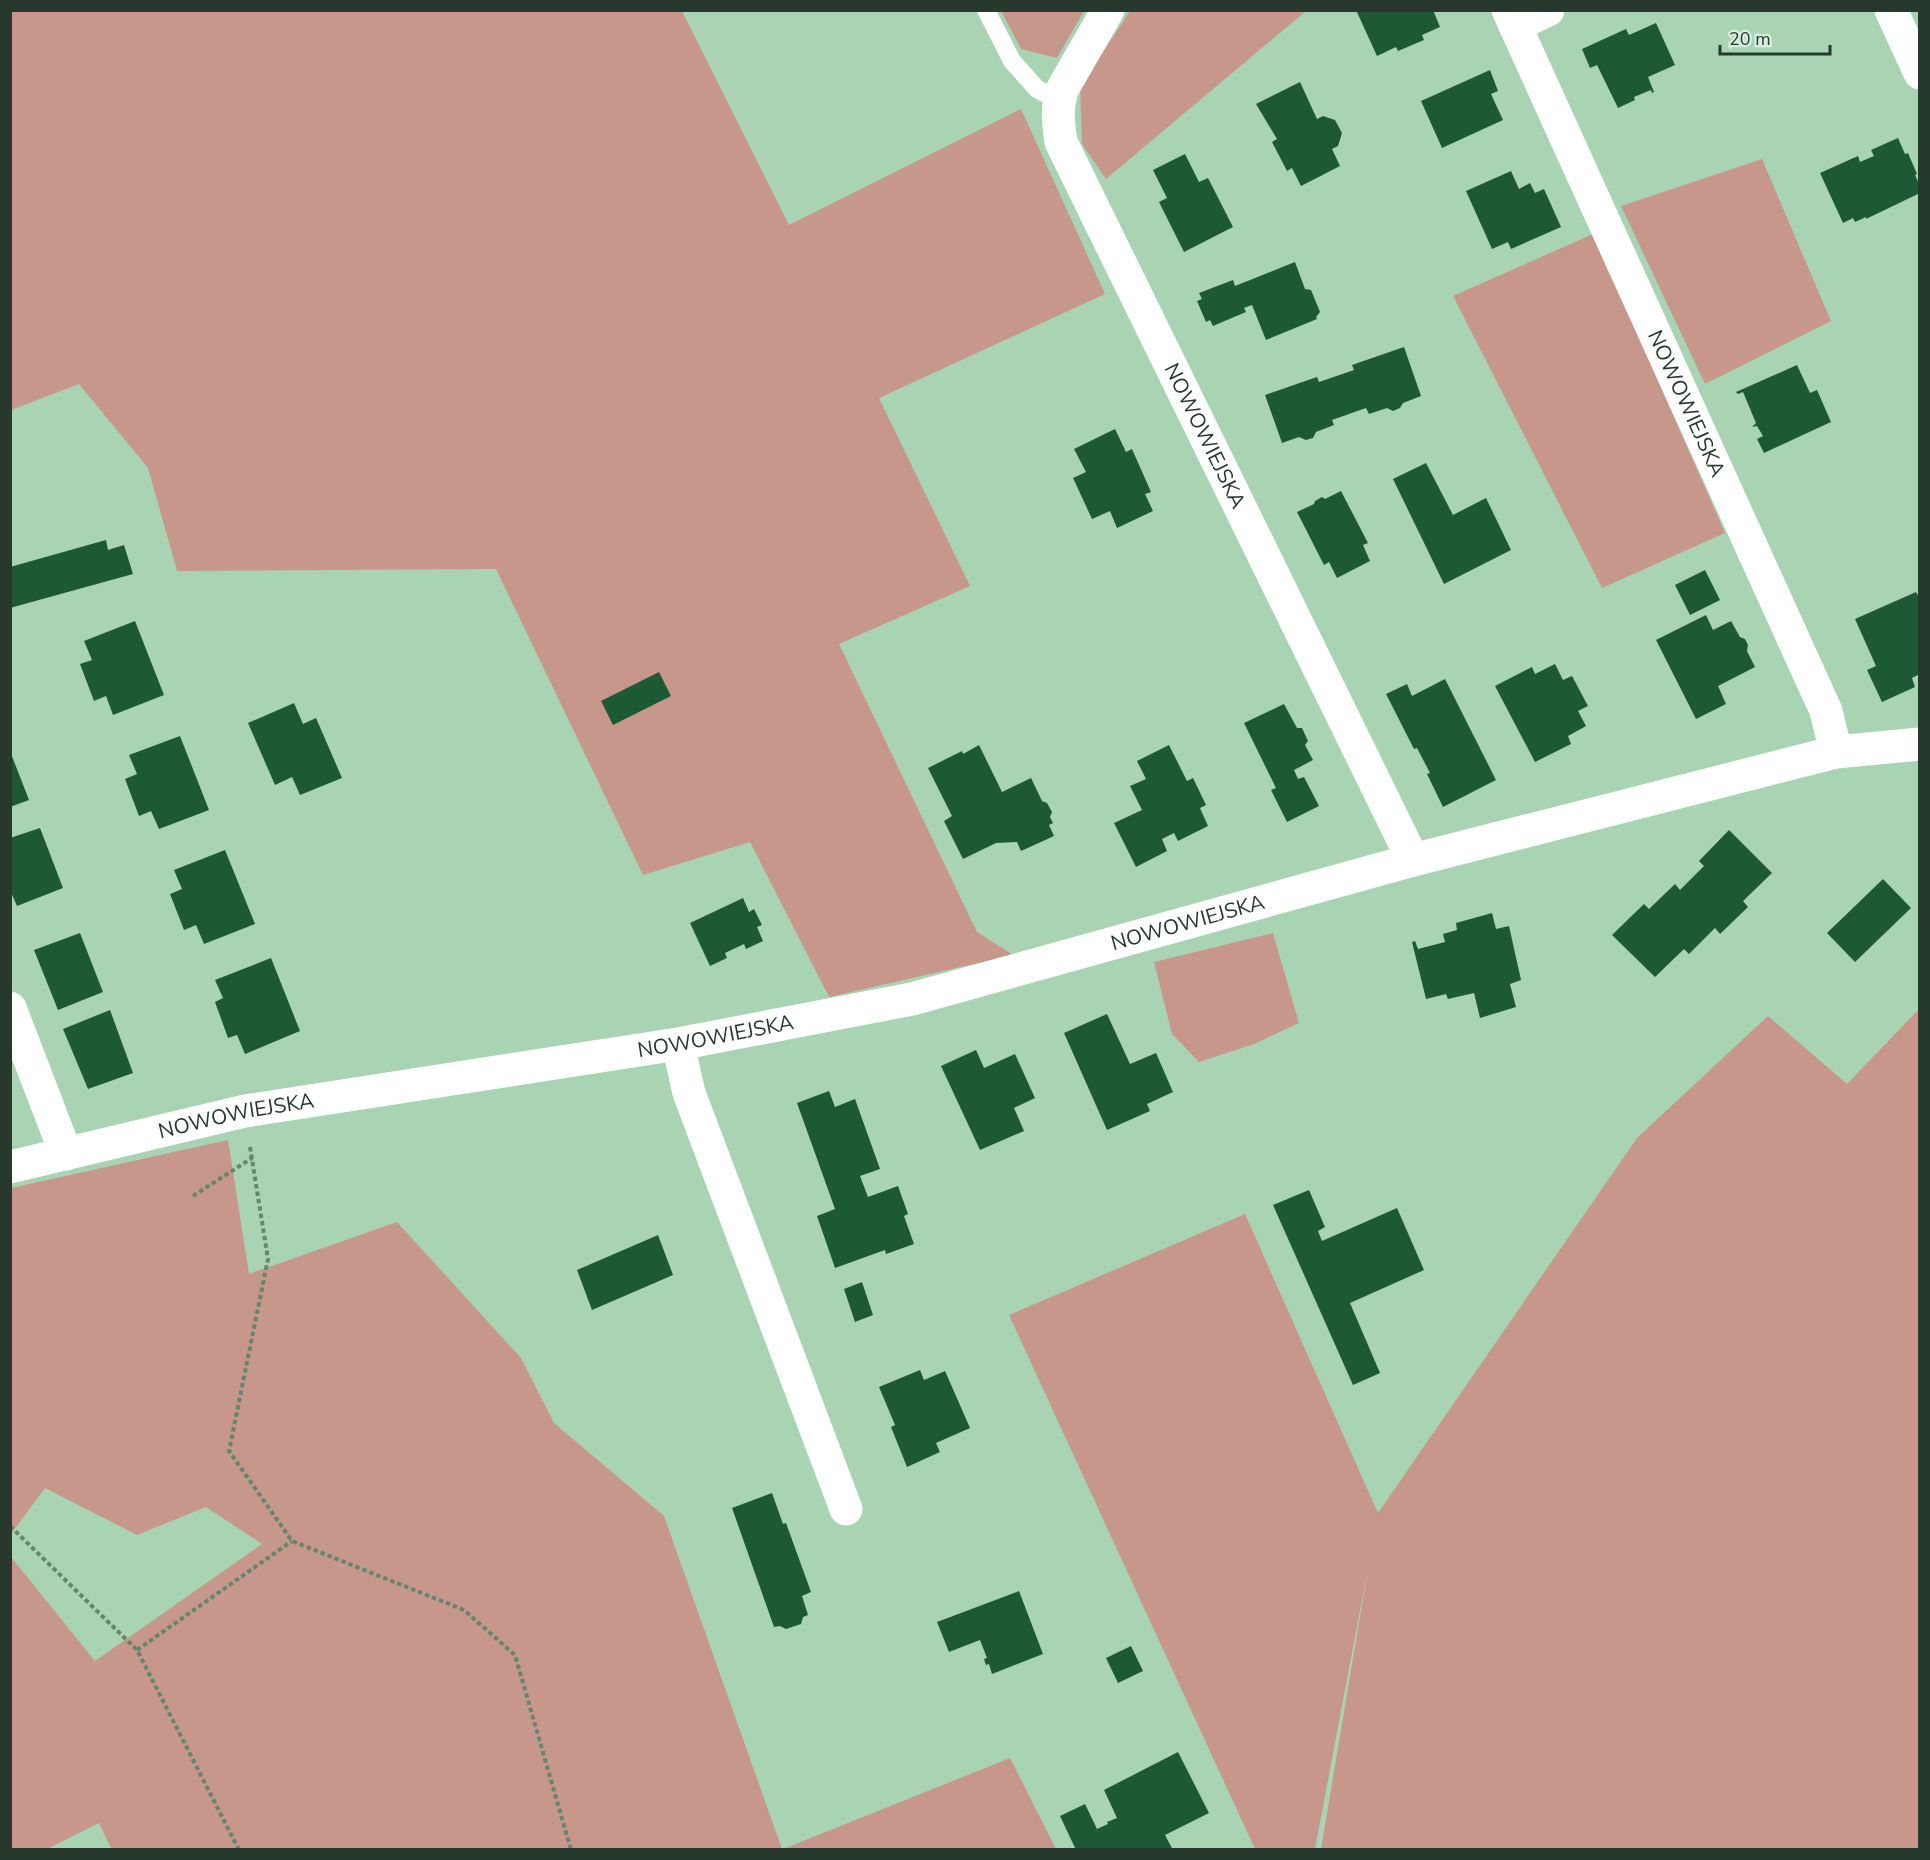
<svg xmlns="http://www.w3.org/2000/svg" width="1930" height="1860" viewBox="0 0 1930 1860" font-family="'Nunito Sans',sans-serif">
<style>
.green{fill:#c7978c}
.building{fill:#1e5935}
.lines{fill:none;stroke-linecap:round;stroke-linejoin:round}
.path{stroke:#66856f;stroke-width:4;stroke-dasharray:4.5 3;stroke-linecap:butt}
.lane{stroke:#fff;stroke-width:18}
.street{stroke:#fff;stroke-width:33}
.labels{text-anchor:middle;stroke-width:6;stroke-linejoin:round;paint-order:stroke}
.street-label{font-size:21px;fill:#27392d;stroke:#d9eede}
</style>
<rect width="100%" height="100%" fill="#a8d4b4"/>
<g class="green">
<path d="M11 11H682L789 225 1021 109 1105 294 879 398 970 586 839 644 977 932 1013 955 829 997 750 842 643 875 496 569 177 571 148 468 79 384 11 410Z"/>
<path d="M1001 11H1084L1057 58 1021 49Z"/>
<path d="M1130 11H1306L1106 179 1082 144 1080 87Z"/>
<path d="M1762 159 1831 321 1705 384 1621 206Z"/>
<path d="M1593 234 1725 533 1602 588 1453 296Z"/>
<path d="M1273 933 1299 1023 1254 1044 1199 1062 1172 1034 1154 962Z"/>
<path d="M1919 1009V1849H1321L1369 1563 1315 1849H1255L1009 1315 1245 1214 1378 1513 1637 1138 1768 1016 1847 1084Z"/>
<path d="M228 1140 249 1274 397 1222 521 1358 554 1423 664 1516 782 1849 112 1850 99 1823 47 1849H11V1557L95 1661 262 1544 206 1507 137 1535 45 1488 11 1534V1188Z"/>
<path d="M1010 1758 1056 1849H783Z"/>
</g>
<g class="building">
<path d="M1356 10H1433L1440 27 1422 35 1424 40 1398 51 1396 47 1377 56Z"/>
<path d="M1656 23 1675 65 1648 77 1654 92 1652 93 1651 90 1634 97 1635 100 1618 108 1597 65 1590 68 1582 49 1626 29 1629 35Z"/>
<path d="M1490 70 1498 91 1491 94 1503 120 1442 148 1421 101Z"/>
<path d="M1300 82 1317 119 1323 116 1335 120 1342 133 1338 146 1332 149 1340 166 1301 186 1292 168 1287 171 1272 142 1277 139 1256 104Z"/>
<path d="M1898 138 1905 154 1908 153 1917 174 1915 175 1920 186V193L1866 219V217L1855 222 1853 218 1843 223 1820 173 1858 156 1860 162 1874 156 1871 150Z"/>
<path d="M1185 154 1199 182 1208 178 1233 227 1184 252 1159 202 1167 198 1153 170Z"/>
<path d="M1511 171 1519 189 1530 183 1535 193 1544 189 1561 227 1511 249 1508 242 1492 249 1466 191Z"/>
<path d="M1295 262 1305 289 1311 290 1320 312 1316 317 1317 319 1266 340 1252 305 1244 308 1246 312 1213 326 1210 320 1206 322 1197 301 1202 299 1199 293 1233 280 1235 286Z"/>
<path d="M1404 347 1421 396 1403 403 1400 408 1393 411 1387 408 1369 414 1366 408 1332 420 1334 425 1316 432 1313 438 1306 440 1299 437 1282 443 1265 395 1317 377 1319 382 1354 370 1352 365Z"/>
<path d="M1797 365 1810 393 1817 390 1831 422 1764 453 1757 439 1763 436 1757 426 1752 427 1756 423 1743 392 1738 394 1736 392Z"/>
<path d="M1115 429 1126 452 1132 449 1151 492 1145 494 1153 511 1117 528 1110 511 1092 519 1073 478 1086 472 1074 449Z"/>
<path d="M1426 463 1453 515 1486 498 1511 550 1444 584 1393 479Z"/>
<path d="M1341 491 1368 543 1363 545 1370 561 1337 578 1329 562 1324 565 1297 512 1314 504 1315 501 1322 497 1325 499Z"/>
<path d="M106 540 108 550 124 545 133 574 10 608V567Z"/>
<path d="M1705 570 1720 600 1690 615 1675 585Z"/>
<path d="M1916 592 1920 599V674L1912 678 1915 687 1882 702 1867 670 1876 666 1855 619Z"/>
<path d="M1706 615 1713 630 1731 621 1740 637 1745 639 1748 645 1747 651 1755 667 1718 686 1726 704 1696 719 1656 640Z"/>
<path d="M135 621 164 695 113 715 106 696 94 701 80 664 92 660 84 641Z"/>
<path d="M1555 664 1563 680 1572 676 1588 706 1578 711 1586 726 1568 736 1571 744 1535 762 1495 686 1532 667 1535 674Z"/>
<path d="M659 672 671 696 613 725 601 701Z"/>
<path d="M1445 679 1496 780 1443 807 1427 774 1430 773 1417 748 1414 749 1386 694 1407 684 1412 696Z"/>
<path d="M294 703 303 724 316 718 342 778 300 795 292 777 275 785 248 723Z"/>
<path d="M1284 704 1297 728H1302L1308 741 1305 745 1313 760 1294 770 1298 779 1304 777 1319 806 1287 822 1271 790 1276 788 1244 723Z"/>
<path d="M180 736 209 810 159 829 151 811 139 816 125 779 137 774 129 755Z"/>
<path d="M979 745 1002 792 1031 778 1042 801 1047 803 1052 812 1050 817 1053 823 1049 825 1054 836 1021 851 1017 842 996 843 963 859 944 821 952 816 928 768 962 751 963 754Z"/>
<path d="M1169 745 1187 781 1193 778 1206 805 1200 808 1208 826 1178 841 1174 833 1162 839 1167 851 1136 867 1114 823 1142 810 1130 786 1146 779 1137 761Z"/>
<path d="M10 751 29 800 10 807Z"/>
<path d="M40 828 63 888 17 906 10 890V838Z"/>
<path d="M1729 830 1772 873 1743 901 1748 907 1720 934 1715 928 1689 954 1684 949 1655 977 1612 935 1644 904 1649 909 1675 884 1680 890 1704 866 1699 861Z"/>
<path d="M225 850 255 924 204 944 196 925 184 930 170 894 182 889 174 870Z"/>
<path d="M1883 879 1911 908 1855 962 1827 933Z"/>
<path d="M743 898 749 912 754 909 762 925 757 927 763 941 746 949 744 944 725 953 727 958 710 966 690 923Z"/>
<path d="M1492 913 1496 929 1509 926 1521 980 1510 984 1516 1007 1480 1018 1474 993 1448 999 1446 994 1426 999 1412 942 1415 941 1418 949 1445 942 1443 934 1457 930 1456 923Z"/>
<path d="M80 933 103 992 58 1010 34 950Z"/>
<path d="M271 958 300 1031 245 1054 237 1035 228 1038 215 1002 223 998 215 980Z"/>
<path d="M110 1010 133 1073 88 1089 63 1029Z"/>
<path d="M1107 1014 1130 1064 1156 1053 1173 1092 1147 1104 1150 1111 1107 1130 1064 1033Z"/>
<path d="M976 1050 984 1068 1015 1054 1035 1098 1014 1108 1024 1131 980 1150 941 1066Z"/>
<path d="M829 1091 835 1107 855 1099 880 1169 860 1176 868 1197 898 1186 908 1214 904 1216 914 1244 886 1254 885 1250 835 1268 817 1216 835 1209 797 1103Z"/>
<path d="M1309 1190 1325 1227 1318 1231 1322 1241 1397 1208 1424 1270 1350 1303 1380 1373 1353 1385 1273 1205Z"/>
<path d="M658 1235 673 1275 592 1310 577 1270Z"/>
<path d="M862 1282 873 1315 855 1322 844 1289Z"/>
<path d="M920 1370 924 1380 945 1371 970 1428 936 1443 940 1452 907 1467 891 1427 895 1425 879 1387Z"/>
<path d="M772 1493 783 1524 786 1523 811 1592 802 1596 808 1615 803 1617 801 1624 786 1629 780 1626 774 1627 732 1508Z"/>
<path d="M1019 1591 1043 1654 992 1674 989 1664 986 1665 984 1659 987 1658 980 1640 949 1652 937 1622Z"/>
<path d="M1131 1646 1143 1671 1118 1683 1106 1658Z"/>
<path d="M1178 1752 1209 1813 1165 1835 1173 1850H1076L1060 1816 1085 1804 1097 1829 1108 1824 1107 1822 1117 1818 1104 1790Z"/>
</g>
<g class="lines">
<g class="path">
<path d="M250 1147 268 1259 229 1451 292 1541 464 1610 515 1655 571 1850"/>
<path d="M193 1196 252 1158"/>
<path d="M10 1526 137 1650 239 1850"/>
<path d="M137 1650 292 1541"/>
</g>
<path class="lane" d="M986 10 1012 61 1037 89 1058 100"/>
<g class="street">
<path id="s1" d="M1108 10 1063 88C1056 107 1058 122 1061 142L1413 860"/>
<path id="s2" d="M1508 10 1826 711 1836 752"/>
<path d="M1891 10 1920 73"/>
<path d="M1515 26 1548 10"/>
<path d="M10 1008 66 1154"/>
<path d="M678 1044 689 1093 846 1509"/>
<path id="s3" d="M10 1167 245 1111 678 1044 912 999 1413 860 1836 752 1920 744"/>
</g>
</g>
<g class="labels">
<g class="street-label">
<text dy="7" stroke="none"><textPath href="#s2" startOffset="432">NOWOWIEJSKA</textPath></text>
<text dy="7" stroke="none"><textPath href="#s1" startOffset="472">NOWOWIEJSKA</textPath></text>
<text dy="7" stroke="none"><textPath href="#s3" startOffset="1204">NOWOWIEJSKA</textPath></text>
<text dy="7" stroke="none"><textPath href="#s3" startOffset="718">NOWOWIEJSKA</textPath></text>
<text dy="7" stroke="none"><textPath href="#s3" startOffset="232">NOWOWIEJSKA</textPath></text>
</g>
</g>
<rect width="1930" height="1860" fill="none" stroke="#27392d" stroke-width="24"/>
<path d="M1720 45v9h110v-9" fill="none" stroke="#27392d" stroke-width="3"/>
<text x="1729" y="45" font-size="18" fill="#27392d" stroke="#d9eede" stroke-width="4.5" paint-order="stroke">20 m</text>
</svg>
